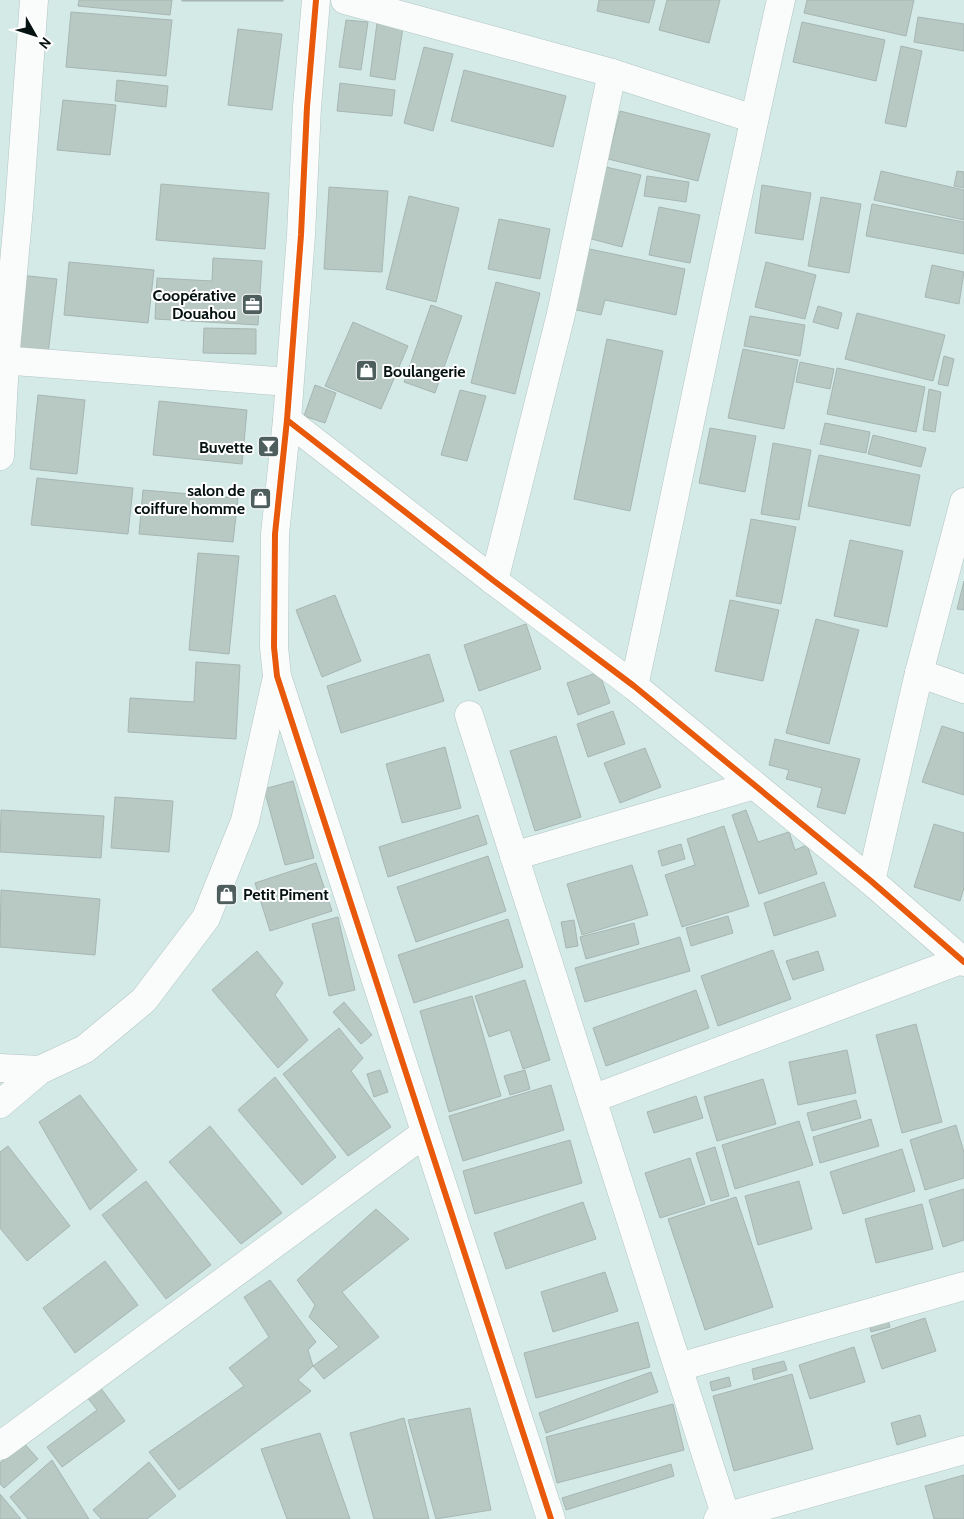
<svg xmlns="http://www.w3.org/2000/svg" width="964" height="1519" viewBox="0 0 964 1519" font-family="Cabin,sans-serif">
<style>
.building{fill:#b8c8c3;stroke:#a7b6b2}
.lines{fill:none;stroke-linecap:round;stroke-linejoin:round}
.minor-casing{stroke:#b3c5c3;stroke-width:29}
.minor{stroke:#f9fcfb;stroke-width:28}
.cycleway-casing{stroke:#fff;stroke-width:9}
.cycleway{stroke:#e8590c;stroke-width:6}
.labels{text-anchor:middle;stroke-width:4;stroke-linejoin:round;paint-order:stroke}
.poi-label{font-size:16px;font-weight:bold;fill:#051211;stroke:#fff;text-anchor:end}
</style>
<rect width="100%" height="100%" fill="#d4eae7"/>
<g class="building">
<path d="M79 0H172L170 15 78 6Z"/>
<rect x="182" y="0" width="101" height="1"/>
<path d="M599 0H655L649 23 597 11Z"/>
<path d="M667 0H720L709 43 659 30Z"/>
<path d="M807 0H914L906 36 804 13Z"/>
<path d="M71 12 172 20 166 76 66 67Z"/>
<path d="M918 17 964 24V51L914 42Z"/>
<path d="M346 20 368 22 361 70 339 67Z"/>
<path d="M802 22 885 40 876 81 793 62Z"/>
<path d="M377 23 403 27 395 80 370 76Z"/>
<path d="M238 29 282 34 272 110 228 105Z"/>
<path d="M901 46 922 51 906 127 885 123Z"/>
<path d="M424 47 453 54 433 131 404 123Z"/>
<path d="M464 70 566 96 553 147 451 121Z"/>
<path d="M117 80 168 86 166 107 115 101Z"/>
<path d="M340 83 395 90 392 116 337 111Z"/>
<path d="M63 100 116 105 110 155 57 150Z"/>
<path d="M620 111 710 134 698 181 608 159Z"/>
<path d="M606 167 641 175 622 247 588 238Z"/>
<path d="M881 171 964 190V220L874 200Z"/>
<path d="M957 171 964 172V188L954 186Z"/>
<path d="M647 176 689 182 686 202 644 196Z"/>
<path d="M161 184 269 193 265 249 156 240Z"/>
<path d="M762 185 811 193 803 240 755 233Z"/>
<path d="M329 187 388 191 382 272 324 269Z"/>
<path d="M409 196 459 208 436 302 386 289Z"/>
<path d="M821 197 861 204 849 273 808 266Z"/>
<path d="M872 204 964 222V254L866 236Z"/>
<path d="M659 207 700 215 690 263 649 255Z"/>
<path d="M499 219 550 229 540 279 488 269Z"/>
<path d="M580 247 685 269 676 315 605 300 601 315 567 308Z"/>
<path d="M213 258 262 261 258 325 155 319 157 278 212 281Z"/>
<path d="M69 262 154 270 148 323 64 315Z"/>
<path d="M766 262 816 275 805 319 755 307Z"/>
<path d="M932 265 964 272 959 304 925 297Z"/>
<path d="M19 275 57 279 48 354 10 351Z"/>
<path d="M496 282 540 293 515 394 471 383Z"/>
<path d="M431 305 462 316 435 393 404 382Z"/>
<path d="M818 306 842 313 838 329 813 322Z"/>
<path d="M857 313 945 335 933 381 845 359Z"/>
<path d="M750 316 805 325 800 356 744 346Z"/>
<path d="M353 322 408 346 381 409 325 386Z"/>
<path d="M204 328 256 329V354L203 353Z"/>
<path d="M607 339 663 351 630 511 574 499Z"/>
<path d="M743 349 798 360 784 429 728 418Z"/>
<path d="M944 356 954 359 948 386 938 384Z"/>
<path d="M800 362 834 369 830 389 796 382Z"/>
<path d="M837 368 925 387 916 432 827 414Z"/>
<path d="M315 385 336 393 325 423 304 416Z"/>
<path d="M929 389 941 392 935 432 923 430Z"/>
<path d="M460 390 486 396 467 461 441 455Z"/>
<path d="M38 395 85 400 77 474 30 469Z"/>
<path d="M159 401 247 410 242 464 153 455Z"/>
<path d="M825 423 870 432 866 453 820 444Z"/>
<path d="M710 428 756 436 745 492 699 483Z"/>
<path d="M873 435 926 448 921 467 868 454Z"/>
<path d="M773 443 811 450 799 520 761 514Z"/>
<path d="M819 455 920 475 910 526 808 506Z"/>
<path d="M37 478 133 488 128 534 31 525Z"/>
<path d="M143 490 238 498 233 542 139 534Z"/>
<path d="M751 519 796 527 781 604 736 596Z"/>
<path d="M850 540 903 551 887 627 834 616Z"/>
<path d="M198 553 239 556 229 654 189 650Z"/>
<path d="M964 581V610L957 609Z"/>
<path d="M335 595 361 661 322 677 296 610Z"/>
<path d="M730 600 779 610 763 681 715 671Z"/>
<path d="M816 619 859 630 829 744 786 733Z"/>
<path d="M526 624 541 669 479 691 464 645Z"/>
<path d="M429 654 444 701 341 733 327 686Z"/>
<path d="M196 662 240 665 236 739 128 732 130 698 194 702Z"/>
<path d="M599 672 610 703 578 715 567 683Z"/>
<path d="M613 711 625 744 588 757 577 724Z"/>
<path d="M942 726 964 733V795L922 782Z"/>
<path d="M556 736 581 817 535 831 510 751Z"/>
<path d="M775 739 860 759 845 814 817 807 822 788 786 779 789 770 769 765Z"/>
<path d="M445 747 461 808 402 823 386 764Z"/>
<path d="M645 748 661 787 620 803 604 763Z"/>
<path d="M293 781 314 858 285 865 264 789Z"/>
<path d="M115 797 173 801 169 852 111 848Z"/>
<path d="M1 810 104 816 101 858 0 852Z"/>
<path d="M746 810 758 842 789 832 795 850 807 845 817 874 759 894 732 815Z"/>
<path d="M478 815 487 844 388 877 379 847Z"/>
<path d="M934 824 964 833V888L960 901 914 887Z"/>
<path d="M724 826 749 906 682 927 665 875 695 865 687 839Z"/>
<path d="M681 844 685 859 662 866 658 851Z"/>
<path d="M488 856 506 911 416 942 397 887Z"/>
<path d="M316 863 332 911 270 931 255 883Z"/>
<path d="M632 865 648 915 582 935 567 884Z"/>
<path d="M824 882 836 916 774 936 764 903Z"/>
<path d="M1 890 100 899 95 955 0 947Z"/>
<path d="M728 916 733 933 691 946 686 928Z"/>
<path d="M338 917 355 990 329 996 312 924Z"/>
<path d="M508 919 523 967 414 1003 398 955Z"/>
<path d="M574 920 578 946 566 948 561 922Z"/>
<path d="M634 923 639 944 586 959 580 937Z"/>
<path d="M680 937 690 971 585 1002 575 968Z"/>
<path d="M773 950 791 999 718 1026 701 976Z"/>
<path d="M257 951 283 983 275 995 308 1040 278 1068 212 990Z"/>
<path d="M818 951 824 970 793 980 786 961Z"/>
<path d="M525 980 550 1060 523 1069 510 1030 489 1037 475 996Z"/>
<path d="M696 990 709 1028 606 1066 593 1028Z"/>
<path d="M472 996 501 1096 449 1112 420 1011Z"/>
<path d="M344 1002 372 1035 361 1044 333 1012Z"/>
<path d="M916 1024 942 1122 902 1133 876 1035Z"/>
<path d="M339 1028 363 1058 351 1071 391 1127 348 1156 283 1074Z"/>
<path d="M847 1050 856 1093 798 1105 789 1062Z"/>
<path d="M380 1070 388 1092 374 1097 367 1074Z"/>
<path d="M525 1070 530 1089 510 1095 504 1076Z"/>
<path d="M275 1077 336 1157 302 1185 238 1110Z"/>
<path d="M763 1079 776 1124 717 1141 704 1097Z"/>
<path d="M551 1085 564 1130 463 1161 449 1116Z"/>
<path d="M80 1095 137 1170 90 1210 39 1122Z"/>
<path d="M696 1096 703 1118 654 1133 647 1112Z"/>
<path d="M856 1100 861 1118 812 1131 807 1113Z"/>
<path d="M871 1119 879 1146 820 1163 813 1137Z"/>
<path d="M799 1121 813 1165 735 1189 722 1145Z"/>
<path d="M956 1125 964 1152V1178L925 1190 910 1140Z"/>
<path d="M210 1126 282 1213 241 1244 169 1162Z"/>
<path d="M570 1140 582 1183 475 1214 463 1171Z"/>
<path d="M8 1146 70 1226 27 1261 0 1228V1152Z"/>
<path d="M715 1147 729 1196 711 1201 696 1153Z"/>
<path d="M902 1149 915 1191 843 1214 830 1172Z"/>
<path d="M690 1158 705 1204 660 1218 645 1173Z"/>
<path d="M146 1181 211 1265 166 1299 102 1215Z"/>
<path d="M799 1181 812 1229 758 1245 745 1196Z"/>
<path d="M964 1189V1240L943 1247 929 1200Z"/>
<path d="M736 1197 773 1307 705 1330 668 1219Z"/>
<path d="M583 1202 596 1239 506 1269 494 1233Z"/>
<path d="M922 1204 933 1249 876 1263 865 1219Z"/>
<path d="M376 1209 409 1239 342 1292 379 1337 324 1379 313 1366 339 1347 309 1317 315 1305 297 1280Z"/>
<path d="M105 1261 138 1305 75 1353 43 1308Z"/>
<path d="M605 1272 618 1311 553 1332 541 1292Z"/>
<path d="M270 1280 316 1342 308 1350 313 1366 298 1380 311 1391 179 1490 149 1452 244 1386 229 1368 269 1337 244 1297Z"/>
<path d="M885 1310 890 1327 871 1332 867 1316Z"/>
<path d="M925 1318 936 1351 882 1369 871 1336Z"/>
<path d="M638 1322 650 1367 536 1398 524 1353Z"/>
<path d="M854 1347 865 1382 810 1399 799 1365Z"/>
<path d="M784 1361 787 1370 754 1380 752 1369Z"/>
<path d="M651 1372 658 1392 546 1433 539 1413Z"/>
<path d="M792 1374 813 1449 734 1471 713 1396Z"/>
<path d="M729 1377 731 1386 712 1391 710 1382Z"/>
<path d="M100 1387 125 1421 62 1467 47 1447 97 1410 87 1397Z"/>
<path d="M673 1404 684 1450 557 1483 546 1437Z"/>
<path d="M470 1408 491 1510 436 1519 408 1420Z"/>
<path d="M920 1415 926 1436 897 1445 891 1423Z"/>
<path d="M404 1418 429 1519H374L350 1433Z"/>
<path d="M320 1433 350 1519H287L261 1449Z"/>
<path d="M23 1442 38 1459 4 1488 0 1484V1463Z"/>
<path d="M52 1460 89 1519H28L10 1497Z"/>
<path d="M149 1462 176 1496 147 1519H101L93 1510Z"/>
<path d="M671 1464 674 1476 566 1510 562 1498Z"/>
<path d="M964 1475V1519H934L925 1486Z"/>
<path d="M0 1494 21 1519H0Z"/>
</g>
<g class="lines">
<defs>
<g id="minor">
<path d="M316 0 307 107 301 235 287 420 275 534 274 647 277 676 551 1519"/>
<path d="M345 0 612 73 754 119"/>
<path d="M0 360 289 382"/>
<path d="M287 420 494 581 634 686 871 881 964 962"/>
<path d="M0 456 5 360 19 208 34 0"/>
<path d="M494 581 561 314 612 73"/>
<path d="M919 673 964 689"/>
<path d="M634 686C684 457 729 228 781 0"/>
<path d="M469 715 726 1517"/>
<path d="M514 856 754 785"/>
<path d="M871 881 919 673 964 502"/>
<path d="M0 1068 40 1070 85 1049 144 1000 206 918 245 821 277 677"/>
<path d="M592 1099 961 960"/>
<path d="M0 1104 40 1070"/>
<path d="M679 1367 964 1286"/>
<path d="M0 1446 425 1133"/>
<path d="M718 1519 964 1450"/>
</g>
</defs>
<use href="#minor" class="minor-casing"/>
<use href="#minor" class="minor"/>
<defs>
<g id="cycleway">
<path d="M316 0 307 107 301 235 287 420 275 534 274 647 277 676 551 1519"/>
<path d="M287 420 494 581 634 686 871 881 964 962"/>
</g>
</defs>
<use href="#cycleway" class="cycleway-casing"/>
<use href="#cycleway" class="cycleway"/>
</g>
<defs>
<symbol id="office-square" viewBox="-11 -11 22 22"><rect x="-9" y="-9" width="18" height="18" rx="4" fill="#4d5e5c" stroke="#fff"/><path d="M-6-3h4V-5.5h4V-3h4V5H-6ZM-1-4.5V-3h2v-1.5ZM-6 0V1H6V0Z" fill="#fff"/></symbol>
<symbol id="shop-square" viewBox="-11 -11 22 22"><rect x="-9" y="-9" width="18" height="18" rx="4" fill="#4d5e5c" stroke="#fff"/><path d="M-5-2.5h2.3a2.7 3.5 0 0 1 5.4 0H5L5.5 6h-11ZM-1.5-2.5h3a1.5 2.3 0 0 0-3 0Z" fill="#fff"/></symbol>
<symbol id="bar-square" viewBox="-11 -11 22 22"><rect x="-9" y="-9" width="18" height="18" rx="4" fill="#4d5e5c" stroke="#fff"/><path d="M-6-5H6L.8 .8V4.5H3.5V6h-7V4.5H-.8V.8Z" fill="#fff"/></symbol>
</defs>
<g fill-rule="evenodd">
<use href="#office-square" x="240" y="292" width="25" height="25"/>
<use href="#shop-square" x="354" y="358" width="25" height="25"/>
<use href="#bar-square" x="256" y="434" width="25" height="25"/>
<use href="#shop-square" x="248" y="486" width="25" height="25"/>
<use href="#shop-square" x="214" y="882" width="25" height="25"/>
</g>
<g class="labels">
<g class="poi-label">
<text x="236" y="301">Coopérative<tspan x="236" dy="18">Douahou</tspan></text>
<text x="383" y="377" text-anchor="start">Boulangerie</text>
<text x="253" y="453">Buvette</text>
<text x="245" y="496">salon de<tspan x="245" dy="18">coiffure homme</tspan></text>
<text x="243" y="900" text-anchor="start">Petit Piment</text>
</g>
</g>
<g transform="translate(35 35) rotate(129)" stroke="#ffffff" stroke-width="4" paint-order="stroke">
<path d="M0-4L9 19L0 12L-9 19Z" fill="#051211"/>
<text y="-8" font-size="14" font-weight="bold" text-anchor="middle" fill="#051211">N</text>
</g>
</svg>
